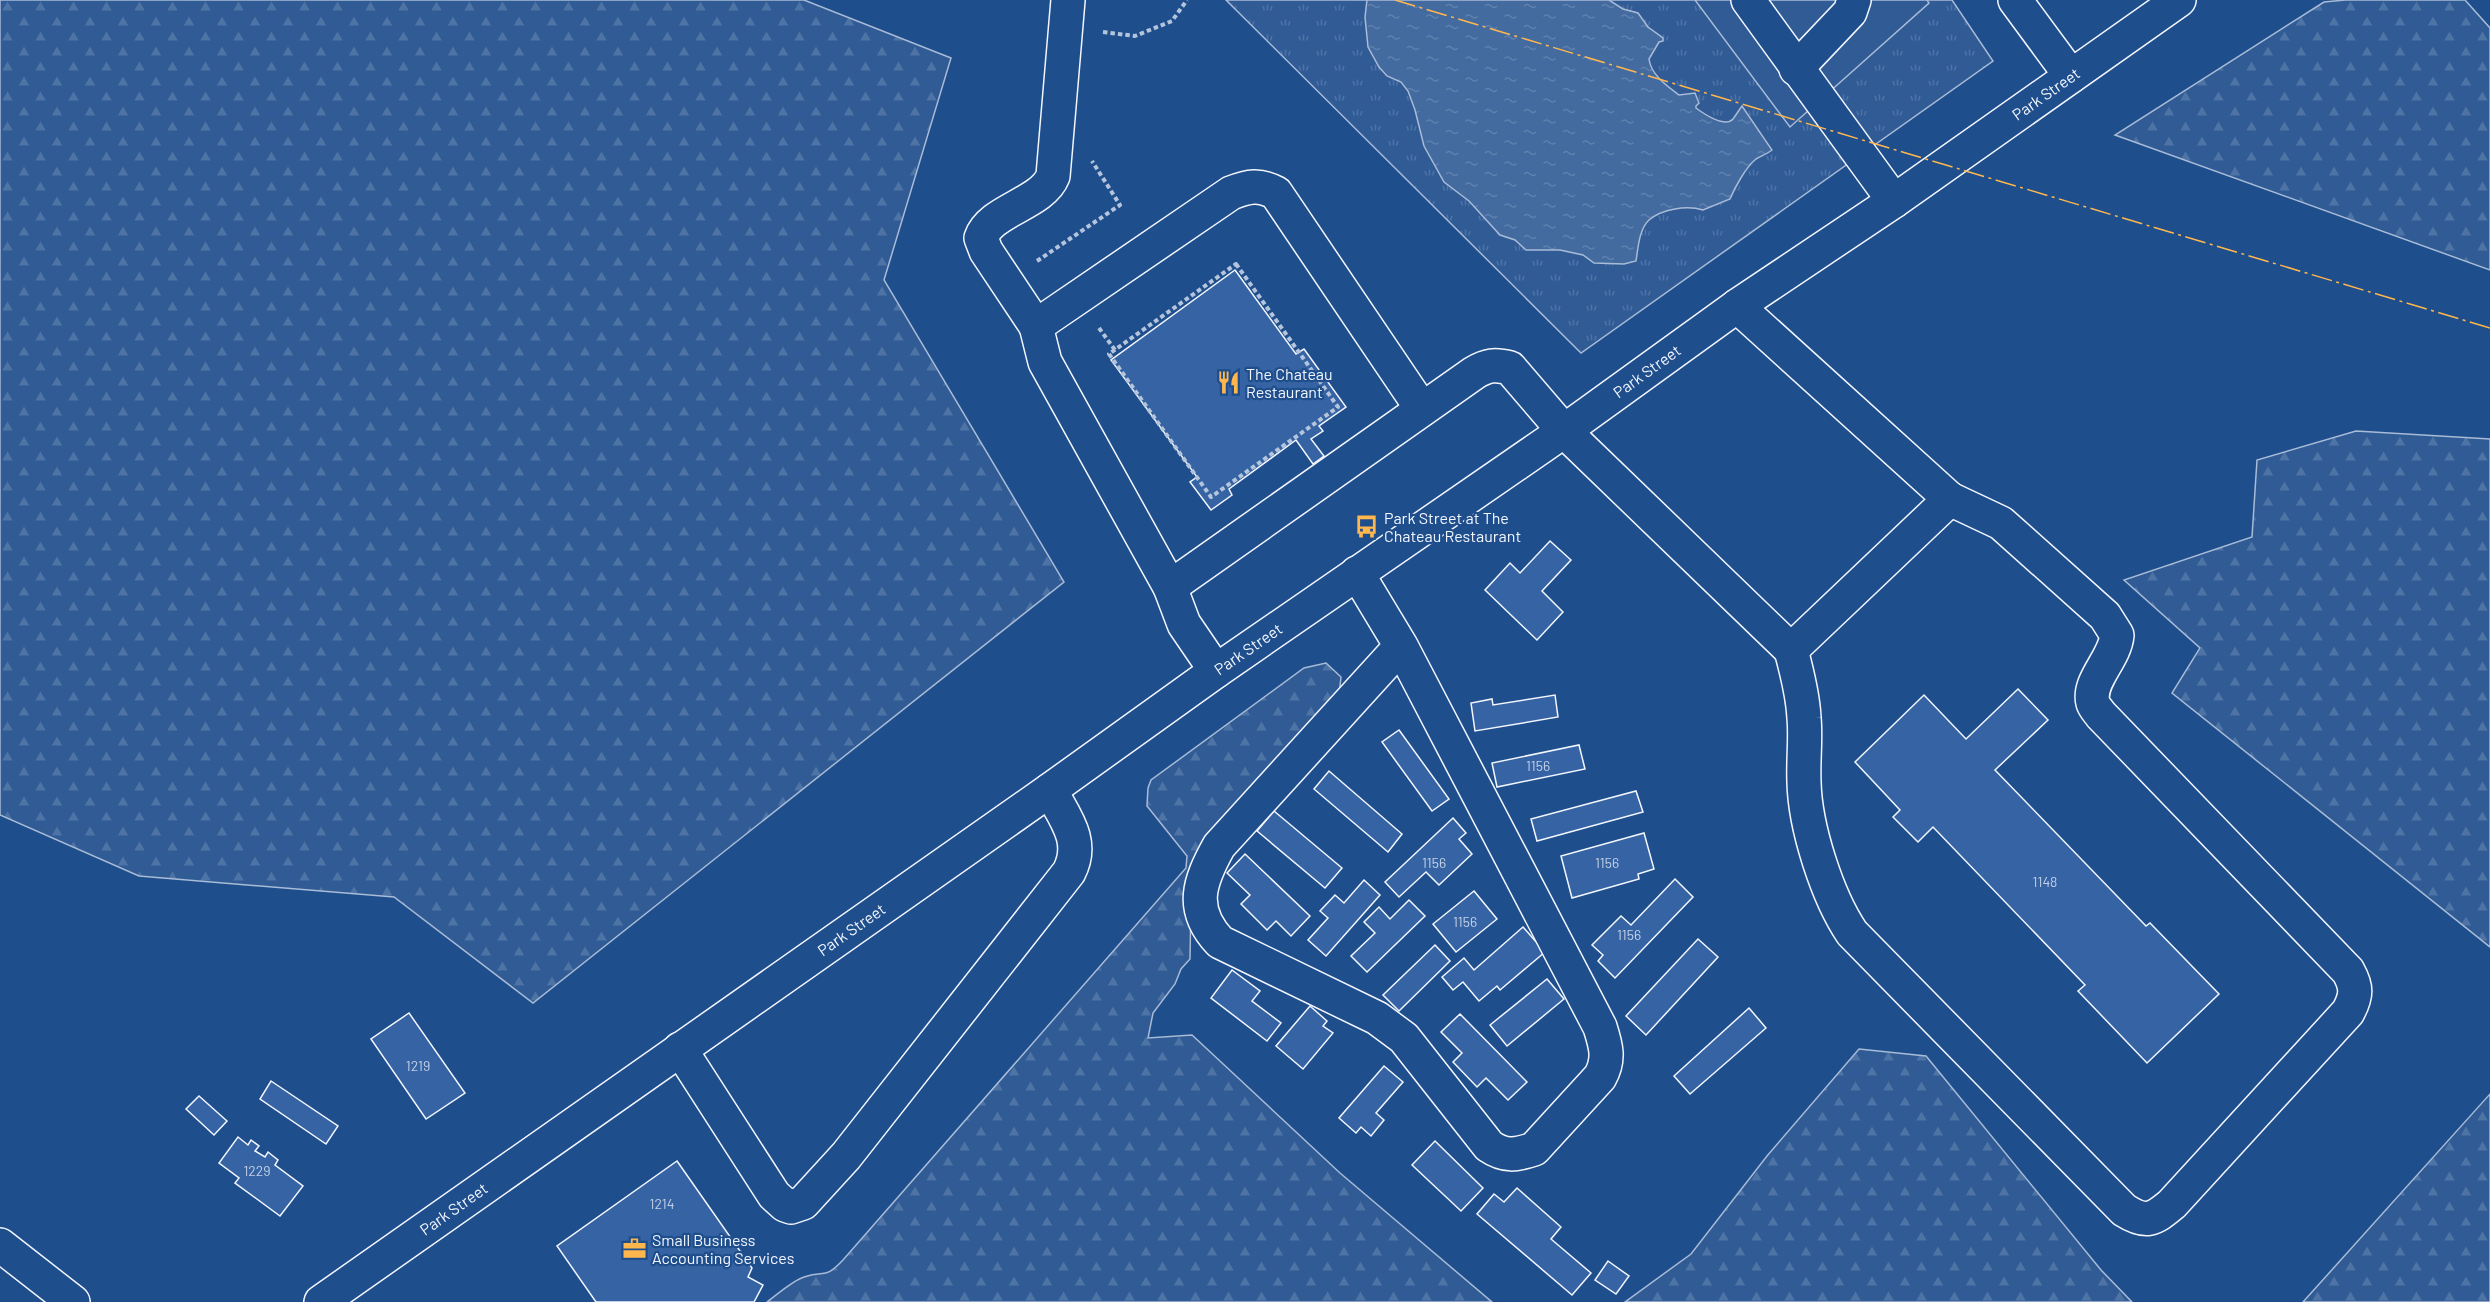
<svg xmlns="http://www.w3.org/2000/svg" width="2490" height="1302" viewBox="0 0 2490 1302" font-family="Barlow,sans-serif">
<style>
.grass{fill:url(#grass-tufts);stroke:#a8bbd7;stroke-width:1.5}
.forest{fill:url(#forest-firs);stroke:#a8bbd7;stroke-width:1.5}
.built{fill:#305b95;stroke:#a8bbd7;stroke-width:1.5}
.water{fill:url(#water-ripples);stroke:#a8bbd7;stroke-width:1.5}
.building{fill:#3563a3;stroke:#f2f6ff;stroke-width:1.5}
.lines{fill:none;stroke-linecap:round;stroke-linejoin:round}
.minor-casing{stroke:#f2f6ff;stroke-width:36}
.major-casing{stroke:#f2f6ff;stroke-width:36}
.path{stroke:#b3c4dc;stroke-width:4;stroke-dasharray:4.5 3;stroke-linecap:butt}
.minor{stroke:#1f4e8c;stroke-width:33}
.major{stroke:#1f4e8c;stroke-width:33}
.power{stroke:#ffb74d;stroke-width:1.5;stroke-dasharray:21 4.5 3 4.5;stroke-linecap:butt}
.labels{text-anchor:middle;stroke-width:4.5;stroke-linejoin:round;paint-order:stroke}
.number-label{font-size:14px;fill:#c3d1e8}
.street-label{font-size:16px;fill:#f2f6ff;stroke:#1f4e8c}
.poi-label{font-size:16px;fill:#f2f6ff;stroke:#1f4e8c;text-anchor:start}
</style>
<defs>
<pattern id="grass-tufts" width="24" height="20" patternUnits="userSpaceOnUse" patternTransform="scale(1.5)"><rect width="24" height="20" fill="#305b95"/><path d="M3 7l-1-3M5 7V3M7 7l1-3M15 17l-1-3M17 17v-4M19 17l1-3" fill="none" stroke="#4e73a5"/></pattern>
<pattern id="forest-firs" width="22" height="20" patternUnits="userSpaceOnUse" patternTransform="scale(1.5)"><rect width="22" height="20" fill="#305b95"/><path d="M5 1l3.5 6h-7zM16 11l3.5 6h-7z" fill="#4e73a5"/></pattern>
<pattern id="water-ripples" width="26" height="14" patternUnits="userSpaceOnUse" patternTransform="scale(1.5)"><rect width="26" height="14" fill="#446ba0"/><path d="M2 4q2-2 4 0t4 0M15 11q2-2 4 0t4 0" fill="none" stroke="#5f81ae"/></pattern>
</defs>
<rect width="100%" height="100%" fill="#1f4e8c"/>
<path class="grass" d="M1226 0H1952L1993 61 1581 353Z"/>
<g class="forest">
<path d="M0 0H804L951 58 884 280 1064 582 533 1003 394 897 139 876 0 815Z"/>
<path d="M2345 0H2465L2490 28V270L2115 135 2324 2Z"/>
<path d="M2356 431 2490 439V947L2172 693 2200 648 2124 580 2252 537 2257 460Z"/>
<path d="M1326 663 1341 677 1339 695 1191 903 1190 959 1181 969 1175 984 1153 1013 1148 1038 1192 1035 1340 1173 1492 1302H767C778 1294 792 1281 804 1277 826 1269 823 1281 843 1260L1186 868 1187 856 1147 806 1148 788 1151 780 1304 668Z"/>
<path d="M1859 1049 1926 1056 2101 1270 2132 1302H1625L1691 1254 1767 1156Z"/>
<path d="M2490 1094V1302H2303Z"/>
</g>
<path class="built" d="M1695 0H1927L1929 3 1790 127Z"/>
<path class="water" d="M1367 0H1609L1623 9 1638 13 1648 27 1663 38V41L1659 42 1649 59C1651 75 1667 86 1679 95L1695 93 1699 103 1696 106V108C1704 114 1725 128 1733 119 1736 115 1739 110 1742 106L1772 150C1767 154 1761 156 1756 159 1746 167 1735 187 1730 199L1703 210C1687 205 1662 209 1649 220 1639 229 1638 249 1636 261L1624 264 1594 263 1583 255 1560 250H1526L1515 240 1500 235 1469 201 1444 182 1424 146 1415 110 1408 91 1401 82 1387 76 1379 67 1368 47 1365 17Z"/>
<g class="building">
<path d="M1235 270 1296 354 1304 349 1346 407 1319 426 1323 431 1311 439 1324 456 1313 464 1296 440 1229 489 1232 495 1211 510 1190 482 1197 477 1111 360Z"/>
<path d="M1550 541 1571 560 1542 591 1563 612 1537 640 1485 590 1510 563 1520 573Z"/>
<path d="M2018 689 2048 720 1995 770 2146 926 2150 923 2219 994 2147 1063 2078 991 2085 985 1933 827 1918 842 1893 817 1900 810 1855 762 1924 695 1966 739Z"/>
<path d="M1555 695 1558 717 1475 731 1471 703 1492 699 1493 705Z"/>
<path d="M1399 730 1449 799 1432 811 1382 742Z"/>
<path d="M1579 745 1585 769 1497 787 1492 763Z"/>
<path d="M1329 771 1402 834 1388 852 1314 789Z"/>
<path d="M1636 791 1643 812 1537 841 1531 819Z"/>
<path d="M1274 811 1342 868 1325 888 1257 831Z"/>
<path d="M1453 818 1466 833 1459 839 1472 854 1439 885 1426 872 1399 897 1385 882Z"/>
<path d="M1644 833 1654 869 1638 874 1639 879 1572 898 1561 856Z"/>
<path d="M1245 854 1310 916 1291 936 1276 921 1267 930 1241 904 1250 895 1227 873Z"/>
<path d="M1675 879 1693 897 1615 978 1598 961 1603 955 1592 945 1621 916 1631 925Z"/>
<path d="M1364 880 1380 895 1326 956 1308 940 1328 918 1320 911 1335 895 1344 903Z"/>
<path d="M1474 891 1497 919 1456 952 1433 924Z"/>
<path d="M1409 900 1425 916 1367 972 1351 956 1375 933 1364 922 1379 907 1390 919Z"/>
<path d="M1523 927 1545 952 1500 990 1497 986 1479 1001 1463 982 1453 990 1442 977 1464 958 1474 970Z"/>
<path d="M1698 939 1718 957 1646 1035 1626 1016Z"/>
<path d="M1435 945 1450 961 1399 1011 1383 995Z"/>
<path d="M1232 970 1260 991 1252 1001 1281 1023 1267 1041 1211 998Z"/>
<path d="M1547 979 1564 999 1507 1046 1490 1025Z"/>
<path d="M1310 1006 1327 1021 1323 1026 1333 1033 1303 1069 1276 1046Z"/>
<path d="M1749 1008 1766 1028 1690 1094 1674 1076Z"/>
<path d="M409 1013 465 1093 426 1119 371 1039Z"/>
<path d="M1460 1014 1527 1082 1508 1100 1486 1078 1477 1087 1453 1062 1462 1053 1441 1032Z"/>
<path d="M1384 1066 1403 1082 1376 1113 1384 1120 1371 1136 1361 1127 1356 1133 1339 1118Z"/>
<path d="M271 1081 338 1126 326 1144 260 1099Z"/>
<path d="M199 1096 227 1121 214 1135 186 1109Z"/>
<path d="M238 1137 248 1145 251 1140 259 1146 255 1151 265 1157 268 1152 278 1160 275 1165 303 1186 280 1216 235 1183 239 1178 219 1163Z"/>
<path d="M1435 1141 1483 1188 1461 1211 1412 1165Z"/>
<path d="M677 1161 752 1268 748 1277 763 1285 754 1302H596L557 1246Z"/>
<path d="M1517 1188 1561 1227 1551 1239 1591 1273 1572 1295 1477 1214 1494 1194 1504 1202Z"/>
<path d="M1608 1261 1629 1276 1616 1294 1595 1280Z"/>
</g>
<g class="lines">
<defs>
<g id="minor">
<path d="M1748 0 1894 201"/>
<path d="M2015 0 2071 76"/>
<path d="M1796 69 1850 12 1854 0"/>
<path d="M1036 326 986 251 981 238C990 210 1042 204 1053 176L1068 0"/>
<path d="M1357 573 1401 646 1600 1027C1606 1046 1610 1059 1600 1077L1534 1149C1516 1155 1505 1157 1489 1146L1404 1038 1377 1018 1220 942C1189 909 1199 882 1219 846L1401 646"/>
<path d="M1170 587 1474 373C1487 365 1495 364 1510 368L1564 431 1791 650 1950 499 1737 306"/>
<path d="M1791 650C1797 672 1803 695 1804 718 1806 739 1803 760 1804 782 1805 827 1827 896 1852 933L2124 1210C2146 1224 2153 1220 2172 1204L2348 1012C2357 995 2357 987 2348 971L2101 715C2099 712 2094 707 2093 703 2087 681 2115 659 2117 635L2105 616 2001 523 1950 499"/>
<path d="M1216 671 1184 624 1170 587 1045 362 1036 326 1231 193C1249 186 1259 184 1276 193L1422 409"/>
<path d="M680 1049 774 1195 785 1205 791 1207 803 1203 846 1156 1069 872C1085 841 1065 818 1050 790"/>
<path d="M0 1245 73 1302"/>
</g>
<g id="major">
<path id="s1" d="M321 1302 1050 790 1216 671 1564 431 1737 306 1894 201 2179 0"/>
</g>
</defs>
<use href="#minor" class="minor-casing"/>
<use href="#major" class="major-casing"/>
<g class="path">
<path d="M1103 32 1135 36 1172 21 1187 0"/>
<path d="M1037 261 1120 205 1092 161"/>
<path d="M1236 264 1338 407 1211 497 1109 354Z"/>
<path d="M1099 328 1115 350"/>
</g>
<use href="#minor" class="minor"/>
<use href="#major" class="major"/>
<path class="power" d="M1395 0 2490 328"/>
</g>
<defs>
<symbol id="restaurant-bare" viewBox="-9 -9 18 18"><path d="M-5-6h1v4h1v-4h1v4h1v-4h1v5L-1.5 .5V6h-2V.5L-5-1ZM5-6V6H3V1.5H1.5Q1.5-4 5-6Z" fill="#ffb74d" stroke="#1f4e8c" stroke-width="2.5" paint-order="stroke"/></symbol>
<symbol id="bus-bare" viewBox="-9 -9 18 18"><path d="M-5-6H5V4H4V6H2V4H-2V6H-4V4H-5ZM-3.5-4V0h7V-4ZM-3.5 1.2v1.5H-2V1.2ZM2 1.2v1.5H3.5V1.2Z" fill="#ffb74d" stroke="#1f4e8c" stroke-width="2.5" paint-order="stroke"/></symbol>
<symbol id="office-bare" viewBox="-9 -9 18 18"><path d="M-6-3h4V-5.5h4V-3h4V5H-6ZM-1-4.5V-3h2v-1.5ZM-6 0V1H6V0Z" fill="#ffb74d" stroke="#1f4e8c" stroke-width="2.5" paint-order="stroke"/></symbol>
</defs>
<g fill-rule="evenodd">
<use href="#restaurant-bare" x="1212" y="366" width="33" height="33"/>
<use href="#bus-bare" x="1350" y="510" width="33" height="33"/>
<use href="#office-bare" x="618" y="1232" width="33" height="33"/>
</g>
<g class="labels">
<g class="number-label">
<text x="1538" y="771">1156</text>
<text x="1434" y="868">1156</text>
<text x="1607" y="868">1156</text>
<text x="2045" y="887">1148</text>
<text x="1465" y="927">1156</text>
<text x="1629" y="940">1156</text>
<text x="418" y="1071">1219</text>
<text x="257" y="1176">1229</text>
<text x="662" y="1209">1214</text>
</g>
<g class="street-label">
<text dy="6" stroke="none"><textPath href="#s1" startOffset="2106">Park Street</textPath></text>
<text dy="6" stroke="none"><textPath href="#s1" startOffset="1620">Park Street</textPath></text>
<text dy="6" stroke="none"><textPath href="#s1" startOffset="1134">Park Street</textPath></text>
<text dy="6" stroke="none"><textPath href="#s1" startOffset="648">Park Street</textPath></text>
<text dy="6" stroke="none"><textPath href="#s1" startOffset="162">Park Street</textPath></text>
</g>
<g class="poi-label">
<text x="1246" y="380">The Chateau<tspan x="1246" dy="18">Restaurant</tspan></text>
<text x="1384" y="524">Park Street at The<tspan x="1384" dy="18">Chateau Restaurant</tspan></text>
<text x="652" y="1246">Small Business<tspan x="652" dy="18">Accounting Services</tspan></text>
</g>
</g>
</svg>
